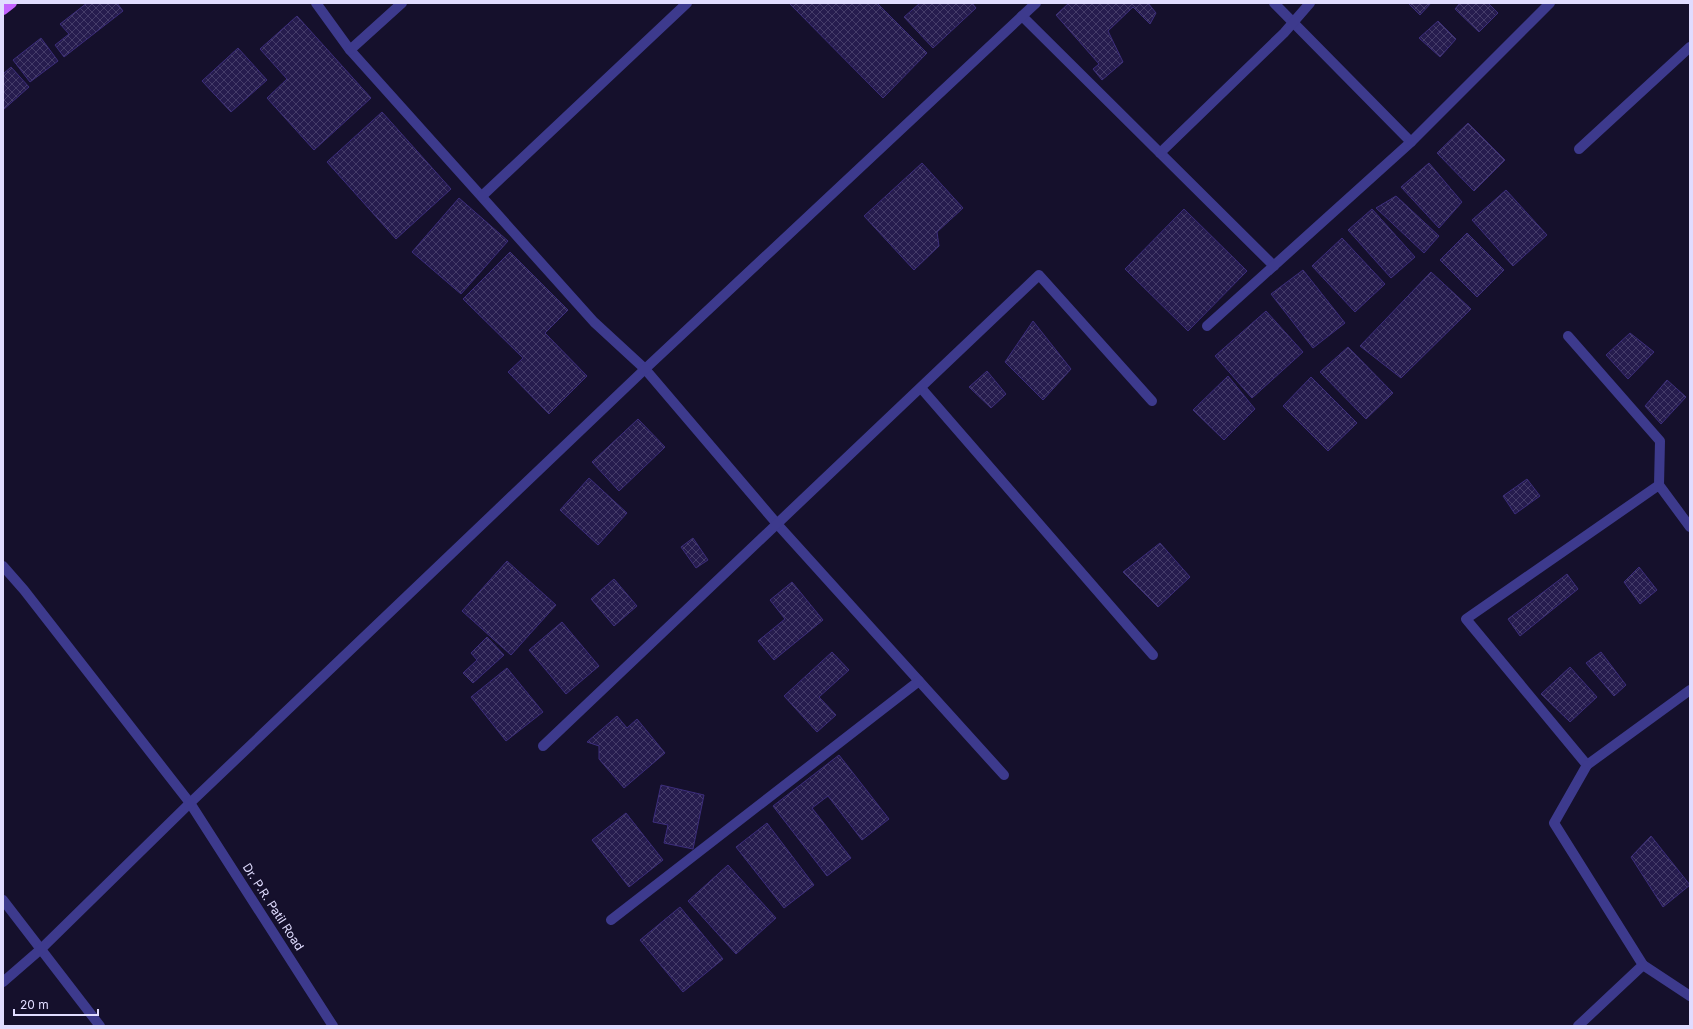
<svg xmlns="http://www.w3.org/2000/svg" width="1693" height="1029" viewBox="0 0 1693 1029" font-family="Inter,sans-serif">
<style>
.building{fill:url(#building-cross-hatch);stroke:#3c2d7b}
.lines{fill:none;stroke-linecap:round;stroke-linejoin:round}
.minor{stroke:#3d3a8d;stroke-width:10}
.major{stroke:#c463ff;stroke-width:10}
.labels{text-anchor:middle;stroke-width:3.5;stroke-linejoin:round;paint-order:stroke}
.street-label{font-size:12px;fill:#e0dcff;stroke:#15102c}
</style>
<defs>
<pattern id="building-cross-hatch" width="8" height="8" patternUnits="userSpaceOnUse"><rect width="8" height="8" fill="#261c4e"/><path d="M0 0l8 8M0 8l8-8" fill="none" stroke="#453c69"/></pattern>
</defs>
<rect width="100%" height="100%" fill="#15102c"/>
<g class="building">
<path d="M87 3H117L123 11 64 57 55 45 69 34 60 24Z"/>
<path d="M789 3H877L927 53 883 98Z"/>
<path d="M920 3H972L976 8 933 48 904 17Z"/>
<path d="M1069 3H1148L1156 13 1150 24 1133 7 1108 31 1123 62 1102 80 1093 69 1099 64 1056 15Z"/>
<path d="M1408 3H1431L1420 15Z"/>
<path d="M1460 3H1488L1498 13 1479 32 1455 9Z"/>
<path d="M297 16 371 98 314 150 267 98 287 79 260 49Z"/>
<path d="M1438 21 1456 39 1440 57 1419 38Z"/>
<path d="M41 38 58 61 30 82 13 60Z"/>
<path d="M238 48 267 80 231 112 202 81Z"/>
<path d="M11 67 29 87 3 110V74Z"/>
<path d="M382 112 451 189 396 239 327 162Z"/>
<path d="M1468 123 1505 160 1474 191 1437 153Z"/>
<path d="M922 163 963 208 937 232 939 246 914 270 864 216Z"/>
<path d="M1429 163 1462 202 1439 228 1401 187Z"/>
<path d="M1506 190 1547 235 1513 266 1472 220Z"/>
<path d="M1396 196 1439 236 1424 253 1376 208Z"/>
<path d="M459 198 508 241 461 294 412 252Z"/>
<path d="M1184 209 1247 271 1188 331 1125 269Z"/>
<path d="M1372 209 1415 257 1391 278 1348 230Z"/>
<path d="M1467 233 1504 270 1477 297 1440 260Z"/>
<path d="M1342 238 1385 284 1355 312 1312 266Z"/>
<path d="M510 252 568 310 545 333 587 376 549 414 508 372 523 358 463 299Z"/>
<path d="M1303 270 1345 323 1313 348 1271 294Z"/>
<path d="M1431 272 1471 309 1401 378 1360 346Z"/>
<path d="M1266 311 1303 352 1252 398 1215 356Z"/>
<path d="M1033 321 1071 369 1043 400 1005 362Z"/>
<path d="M1630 333 1654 352 1628 379 1606 355Z"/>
<path d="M1348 347 1393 393 1366 419 1320 372Z"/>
<path d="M987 371 1006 394 991 408 969 387Z"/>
<path d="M1228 376 1255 409 1224 440 1193 410Z"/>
<path d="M1311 377 1357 423 1328 451 1283 406Z"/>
<path d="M1667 380 1686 397 1661 424 1645 406Z"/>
<path d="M638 419 665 447 619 491 592 462Z"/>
<path d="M589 478 627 513 598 545 560 510Z"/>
<path d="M1527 479 1540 496 1515 514 1503 496Z"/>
<path d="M693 538 708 560 696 568 681 547Z"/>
<path d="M1160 543 1190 577 1158 607 1123 572Z"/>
<path d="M507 561 556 605 511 655 462 611Z"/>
<path d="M1639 567 1657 590 1640 604 1624 582Z"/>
<path d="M1567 574 1578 589 1520 636 1508 619Z"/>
<path d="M614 579 637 606 614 626 591 599Z"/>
<path d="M792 582 823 620 774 660 758 641 785 619 770 600Z"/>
<path d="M562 622 599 666 566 694 529 650Z"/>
<path d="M487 637 504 655 473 683 463 673 477 660 471 653Z"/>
<path d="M832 652 849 670 819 697 836 715 817 732 784 696Z"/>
<path d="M1601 652 1626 685 1614 696 1586 663Z"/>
<path d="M1570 667 1597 697 1570 722 1541 694Z"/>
<path d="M507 668 543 712 506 741 471 697Z"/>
<path d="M617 716 627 728 637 719 665 753 624 788 599 759V746L587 742Z"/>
<path d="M839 755 889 819 862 840 828 796 812 808 851 858 827 876 773 806Z"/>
<path d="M661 785 704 795 693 849 664 843 668 825 653 822Z"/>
<path d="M626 813 663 860 629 887 592 840Z"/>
<path d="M767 823 814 885 784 908 736 847Z"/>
<path d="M1651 836 1690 885 1663 907 1631 857Z"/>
<path d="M728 865 776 918 736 954 688 901Z"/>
<path d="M680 907 723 959 683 992 640 940Z"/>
</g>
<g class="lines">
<g class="minor">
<path d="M316 3 350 50 594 322 645 369 778 525 1004 775"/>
<path d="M1274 3 1411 142"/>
<path d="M1022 16 1274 266"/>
<path d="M350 50 402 3"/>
<path d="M1579 149 1690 47"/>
<path d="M1160 153 1284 33 1310 3"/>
<path d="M482 196 687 3"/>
<path d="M1207 326 1411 142 1550 3"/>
<path d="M1568 336 1660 441 1659 485"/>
<path d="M921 388 1153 655"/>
<path d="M1690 527 1659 485 1466 619 1587 765 1690 690"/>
<path d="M3 566 24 590 190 803 333 1026"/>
<path d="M543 746 1039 275 1152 401"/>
<path d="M3 900 100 1026"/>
<path d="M611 920 919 681"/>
<path d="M1643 965 1690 996"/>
<path d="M3 982 41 949 190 803 645 369 1036 3"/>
<path d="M1578 1026 1643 965 1554 823 1587 765"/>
</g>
<path class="major" d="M3 10 12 3"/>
</g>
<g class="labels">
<g class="street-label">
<text transform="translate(273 907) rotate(57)" y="4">Dr. P.R. Patil Road</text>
</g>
</g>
<rect width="1693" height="1029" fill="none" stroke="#e0dcff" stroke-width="8"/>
<path d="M14 1009v6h84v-6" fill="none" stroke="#e0dcff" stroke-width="2"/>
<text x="20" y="1009" font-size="12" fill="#e0dcff" stroke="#15102c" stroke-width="3" paint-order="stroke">20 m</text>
</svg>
